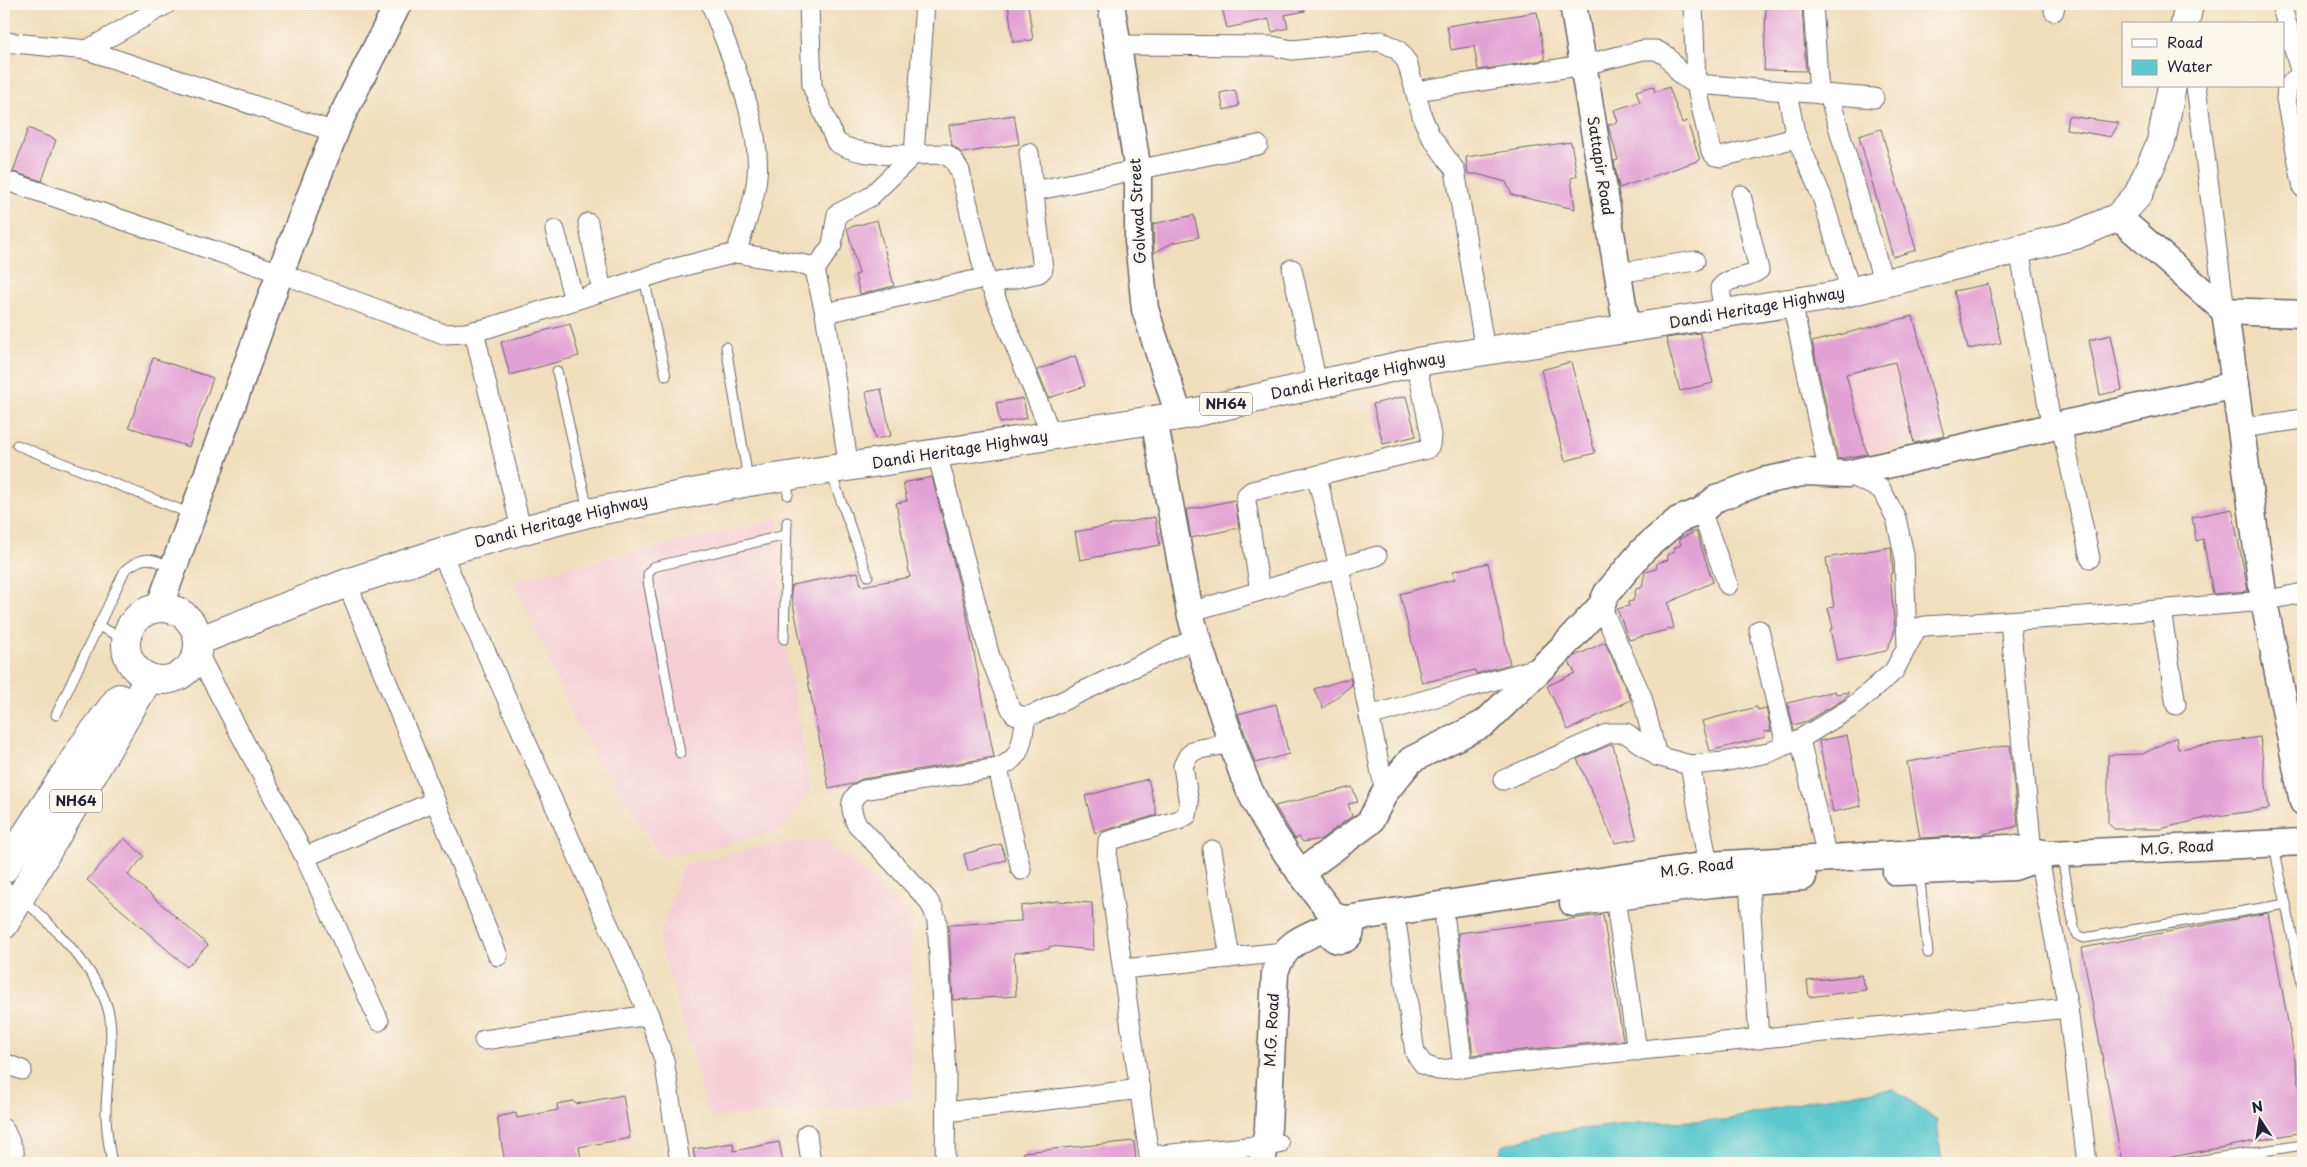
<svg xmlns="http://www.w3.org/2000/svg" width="2307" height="1167" viewBox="0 0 2307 1167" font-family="'Playpen Sans',sans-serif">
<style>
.built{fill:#f6cfd6}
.water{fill:#5bc9cf;stroke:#3e7685}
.building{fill:#e2a1d5}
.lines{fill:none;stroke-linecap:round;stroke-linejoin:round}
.lane-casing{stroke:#6a6468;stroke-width:11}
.street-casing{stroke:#6a6468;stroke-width:21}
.secondary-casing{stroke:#6a6468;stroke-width:29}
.highway-casing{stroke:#6a6468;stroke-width:30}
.lane{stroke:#fff;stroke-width:9}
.street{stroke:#fff;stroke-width:19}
.secondary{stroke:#fff;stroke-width:26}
.highway{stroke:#fff;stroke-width:28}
.labels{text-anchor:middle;stroke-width:5;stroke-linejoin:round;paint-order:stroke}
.shield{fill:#fbf7ec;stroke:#636270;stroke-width:1}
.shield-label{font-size:14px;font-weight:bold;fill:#22223b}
.street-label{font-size:15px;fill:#22223b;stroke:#fbf7ec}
</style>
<rect width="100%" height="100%" fill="#fbf7ec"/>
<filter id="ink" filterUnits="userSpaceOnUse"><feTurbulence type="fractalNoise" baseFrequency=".02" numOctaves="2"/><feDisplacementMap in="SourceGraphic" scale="10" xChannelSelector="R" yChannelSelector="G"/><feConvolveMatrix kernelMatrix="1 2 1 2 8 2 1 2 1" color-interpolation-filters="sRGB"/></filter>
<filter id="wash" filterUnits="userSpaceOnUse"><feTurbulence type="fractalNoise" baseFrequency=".0096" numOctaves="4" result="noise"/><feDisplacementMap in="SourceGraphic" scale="20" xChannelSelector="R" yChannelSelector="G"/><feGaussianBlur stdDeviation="1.12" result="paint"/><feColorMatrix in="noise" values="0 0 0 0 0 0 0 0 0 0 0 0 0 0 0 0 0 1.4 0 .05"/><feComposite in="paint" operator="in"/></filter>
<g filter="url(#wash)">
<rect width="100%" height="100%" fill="#f0debc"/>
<g class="built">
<path d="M1895 362 1914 443 1867 454 1846 374Z"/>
<path d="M779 519 783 635 811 790 782 831 661 858 575 723 514 580Z"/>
<path d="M825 840 911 913 912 1098 879 1104 710 1118 659 940 682 865 776 844Z"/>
</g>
<path class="water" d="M1894 1089 1937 1121 1942 1163H1498L1502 1146 1545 1133 1638 1123 1725 1120 1827 1097Z"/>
<g id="blocks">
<g class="building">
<path d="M1008 4H1028L1033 40 1013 42Z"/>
<path d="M1221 4H1304L1305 11 1285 15 1288 28 1272 32 1269 19 1227 28Z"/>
<path d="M1766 6 1802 7 1806 71 1764 70Z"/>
<path d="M1537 12 1545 60 1478 70 1474 46 1451 50 1447 26Z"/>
<path d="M1653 86 1655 92 1669 87 1682 123 1687 121 1700 160 1619 188 1614 161 1618 160 1608 125 1618 122 1614 110 1640 102 1636 91Z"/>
<path d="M1235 90 1239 106 1224 110 1220 93Z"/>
<path d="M1014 115 1019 144 962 153 952 145 949 125Z"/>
<path d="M2068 116 2119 123 2111 137 2066 129Z"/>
<path d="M28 128 56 140 42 181 13 172Z"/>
<path d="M1881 129 1916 250 1893 257 1859 136Z"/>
<path d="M1571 142 1577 176 1571 178 1575 209 1512 195 1506 182 1477 174H1468L1466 157Z"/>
<path d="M1194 215 1199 237 1172 243 1154 253 1153 224Z"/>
<path d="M877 220 894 286 860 294 855 275 859 274 847 228Z"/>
<path d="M1988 284 2001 343 1968 349 1954 291Z"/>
<path d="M1913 316 1944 436 1914 443 1895 362 1846 374 1867 454 1838 459 1812 342Z"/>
<path d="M570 324 579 356 510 375 501 342Z"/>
<path d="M1700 333 1713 383 1680 391 1666 338Z"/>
<path d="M2111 335 2122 390 2100 395 2089 340Z"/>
<path d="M1075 356 1085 386 1049 398 1037 370Z"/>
<path d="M153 358 213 378 189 447 129 427Z"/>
<path d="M1571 362 1595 453 1565 461 1541 370Z"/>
<path d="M881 389 891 436 875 439 866 392Z"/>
<path d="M1406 396 1416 436 1383 444 1373 404Z"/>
<path d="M1023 398 1027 418 1000 423 996 403Z"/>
<path d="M932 477 966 611 994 757 862 779 852 784 829 789 791 593 792 585 858 572 861 586 910 577 896 503 907 501 903 483Z"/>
<path d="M1235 500 1239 528 1191 538 1186 510Z"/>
<path d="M2232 509 2248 591 2213 594 2203 539 2196 541 2192 517Z"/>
<path d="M1155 517 1160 545 1080 560 1075 532Z"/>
<path d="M1696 531 1713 582 1668 603 1674 628 1629 640 1617 609 1629 606 1628 602 1633 601 1636 589 1642 587 1645 572 1656 569 1657 563 1668 560 1667 555 1674 552V548L1681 545 1679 539Z"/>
<path d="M1891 547 1893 573 1890 574 1895 628 1893 637 1886 651 1837 661 1830 629 1833 628 1828 608 1834 607 1826 558Z"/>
<path d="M1488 563 1510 664 1476 674 1475 670 1422 683 1400 594 1455 579 1453 571Z"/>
<path d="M1605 642 1631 700 1568 730 1547 686 1575 673 1569 662 1575 656Z"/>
<path d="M1350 678 1352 685 1323 708 1314 689Z"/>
<path d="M1835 691 1836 694 1849 692 1844 699 1807 721 1793 725 1788 703Z"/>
<path d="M1276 704 1289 754 1255 763 1238 714Z"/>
<path d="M1757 707 1758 710 1766 708 1771 731 1764 732 1765 737 1710 751 1702 721Z"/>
<path d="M1847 735 1861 806 1833 812 1819 741Z"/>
<path d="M2176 737 2178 749 2260 737 2269 809 2210 817 2160 829H2114L2108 823V755L2143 754Z"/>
<path d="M1610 745H1613L1637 839 1615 843 1577 759Z"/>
<path d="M2010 745 2018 826 1979 835 1920 838 1907 762Z"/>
<path d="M1148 779 1157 815 1095 833 1085 796Z"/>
<path d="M1352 787 1358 802 1348 804 1352 816 1321 839 1303 842 1299 837 1295 839 1275 806Z"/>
<path d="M124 838 144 856 128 875 208 945 187 967 87 880Z"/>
<path d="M1001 844 1006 860 968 871 964 854Z"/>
<path d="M1057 901 1092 903 1094 950 1050 946 1049 949 1014 953 1016 996 953 1000 949 925 1021 921V906Z"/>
<path d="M2268 913 2303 1104V1132L2140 1163H2122L2082 948Z"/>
<path d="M1603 915 1623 1040 1473 1055 1458 933Z"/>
<path d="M1861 975 1866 990 1809 997 1807 981Z"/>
<path d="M623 1095 630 1138 579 1147 582 1163H505L497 1117 516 1113 517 1118 558 1110 557 1104 573 1101 576 1104Z"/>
<path d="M1134 1141 1136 1160 1104 1163H1024L1023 1152Z"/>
<path d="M779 1142 783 1163H696L693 1149 733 1143 734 1151Z"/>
</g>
</g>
</g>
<g filter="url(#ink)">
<use href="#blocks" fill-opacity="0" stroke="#6a6468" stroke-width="1"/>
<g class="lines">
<defs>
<g id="lane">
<path d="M644 278 666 376"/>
<path d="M726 347 748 479"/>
<path d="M557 371 588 510"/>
<path d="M17 445 191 514"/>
<path d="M831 473 868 576"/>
<path d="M788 495 789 478"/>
<path d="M98 626 125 639"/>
<path d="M784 639 787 522"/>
<path d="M56 715 125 570C145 554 150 558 172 567"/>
<path d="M680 753 648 581V574L653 567 786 535"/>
<path d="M2274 846 2303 988"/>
<path d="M2062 856 2074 928 2078 935 2084 938 2286 904"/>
<path d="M1919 873 1928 953"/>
<path d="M4 884C40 912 104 972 110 1019 114 1052 105 1085 106 1118 107 1133 109 1149 112 1163"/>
<path d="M2182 1163 2303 1145"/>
</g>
<g id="street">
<path d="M711 4C729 53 762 123 757 176 755 202 744 228 736 253"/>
<path d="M809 4 812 86 836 142C863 160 914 154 946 154L954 161 960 171 986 280"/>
<path d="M1693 4 1696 84 1711 151 1715 156 1721 157 1796 138"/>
<path d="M1813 4 1819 94"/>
<path d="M2281 4 2302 77"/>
<path d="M2054 11 2055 4"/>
<path d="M4 42 87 50 335 132"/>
<path d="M1118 45 1272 46 1292 50 1381 41 1398 50 1407 62 1423 119 1430 135 1455 170 1485 351"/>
<path d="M87 50 167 4"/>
<path d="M2303 76 2294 80 2287 87 2286 99 2303 188"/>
<path d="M2196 86 2225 311"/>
<path d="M1416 91 1584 65 1643 50H1656L1667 56 1682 76 1696 84 1874 98"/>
<path d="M1787 92 1795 133 1822 197 1851 292"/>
<path d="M1829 95 1884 284"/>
<path d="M13 183 280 273 444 334 465 333 488 328 672 269 736 253 807 265 815 270 825 313 849 468"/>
<path d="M1034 191 1258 145"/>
<path d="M588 223 602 291"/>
<path d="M555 230 574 300"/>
<path d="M2019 250 2052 427"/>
<path d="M1292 269 1317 383"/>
<path d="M815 270 832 245 837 214 870 197 914 154 925 4"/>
<path d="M1618 273 1695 261"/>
<path d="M990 284 1039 273 1043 269 1029 153"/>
<path d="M1792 303 1829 473"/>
<path d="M825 313 980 279 986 280 992 289 1052 436"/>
<path d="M1724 314 1720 288C1730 275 1747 280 1759 270L1741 195"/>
<path d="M474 331 521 529"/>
<path d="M2061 425 2090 558"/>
<path d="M2241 428 2303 419"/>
<path d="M937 453 990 657 1009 705 1014 714 1026 717 1037 713 1196 638"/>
<path d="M1847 474 1881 489 1896 518 1904 554 1907 645"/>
<path d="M1317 477 1339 568 1385 792"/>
<path d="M1701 511 1728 585"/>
<path d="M441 552 649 1015 664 1060 680 1163"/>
<path d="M347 583 498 956"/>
<path d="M1260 591 1246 501 1247 495 1252 491 1427 449 1430 445 1431 435 1416 362"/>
<path d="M1601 606 1642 697 1657 756"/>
<path d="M2161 610 2176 705"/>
<path d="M1190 612 1377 556"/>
<path d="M2010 621 2032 852"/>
<path d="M1759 630 1786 745"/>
<path d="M197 652 305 857 379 1021"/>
<path d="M1369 716 1541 667"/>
<path d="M1800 739 1827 858"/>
<path d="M1690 765 1708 865"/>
<path d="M998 768 1021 870"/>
<path d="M1503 780 1609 733H1626L1657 756 1690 765 1723 762 1768 753 1800 739 1851 708 1894 671 1917 628 1925 626 2085 616 2264 601 2303 593"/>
<path d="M1212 850 1230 958"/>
<path d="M305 857 435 801"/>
<path d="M2039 858 2068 1008 2087 1163"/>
<path d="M1749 881 1759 1039"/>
<path d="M1615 897 1637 1051"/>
<path d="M1445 921 1463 1068"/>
<path d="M1397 928 1415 1053 1424 1065 1438 1070 2068 1008"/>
<path d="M1123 969 1284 952"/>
<path d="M484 1040 649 1015"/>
<path d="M4 1063 22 1070"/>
<path d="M946 1112 1141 1089"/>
<path d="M4 1129 14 1151 15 1163"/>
<path d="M807 1134 811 1163"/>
<path d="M1150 1156 1279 1144"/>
<path d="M945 1163 946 1075 937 921 933 909 927 899 856 823C850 808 848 798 864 790L998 768C1024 757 1021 742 1026 717"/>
<path d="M1150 1163 1107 859 1108 841 1179 820 1187 815 1189 804 1183 766 1188 756 1195 750 1232 743"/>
</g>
<g id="secondary">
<path d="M1111 4 1138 171V241L1145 309 1179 416"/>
<path d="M1573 4 1627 329"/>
<path d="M2118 217 2225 311 2264 601 2303 802"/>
<path d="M2225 311 2303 314"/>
<path d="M1154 419 1190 612C1198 646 1210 678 1221 710 1230 737 1238 764 1249 789 1271 837 1304 878 1336 919"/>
<path d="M159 608 280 273 339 122 398 4"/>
<path d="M1896 872 2014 867 2045 856"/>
<path d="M1300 873 1370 822 1385 792 1411 760 1485 723 1563 647 1601 606 1607 593 1643 550 1678 520 1701 511 1717 498 1763 481 1807 472 1847 474 2235 385"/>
<path d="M1573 903 1711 884 1803 877"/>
<circle cx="1340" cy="929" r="11"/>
<path d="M1346 919 1708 865 2008 848 2051 854 2303 842"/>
<path d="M1262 1163 1268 1128 1275 972C1284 943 1304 937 1330 926"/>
</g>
<g id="highway">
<path d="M2185 24 2189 4"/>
<circle cx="162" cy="644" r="36"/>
<path d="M198 641 347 583 441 552 588 513 749 482 1179 416 1416 362 1833 296 2076 235 2118 217 2138 195 2161 142 2172 86"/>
<path d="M4 869 83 746 119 698"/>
<path d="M4 925 149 678"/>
</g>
</defs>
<use href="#lane" class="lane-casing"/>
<use href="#street" class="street-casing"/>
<use href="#secondary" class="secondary-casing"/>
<use href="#highway" class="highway-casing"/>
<use href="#lane" class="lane"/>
<use href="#street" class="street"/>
<use href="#secondary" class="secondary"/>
<use href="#highway" class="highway"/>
</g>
</g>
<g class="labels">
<g class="shield">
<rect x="1200" y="392.5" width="52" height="23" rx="4"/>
<rect x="50" y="789.5" width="52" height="23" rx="4"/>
</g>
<g class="shield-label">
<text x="1226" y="409">NH64</text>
<text x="76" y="806">NH64</text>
</g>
<g class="street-label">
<text transform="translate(1600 166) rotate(81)" y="5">Sattapir Road</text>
<text transform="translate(1138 211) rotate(-93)" y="5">Golwad Street</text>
<text transform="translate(1757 308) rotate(-10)" y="5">Dandi Heritage Highway</text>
<text transform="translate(1358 376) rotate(-12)" y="5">Dandi Heritage Highway</text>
<text transform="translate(960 450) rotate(-9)" y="5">Dandi Heritage Highway</text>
<text transform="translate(561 521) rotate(-14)" y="5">Dandi Heritage Highway</text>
<text transform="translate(2177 848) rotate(-3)" y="5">M.G. Road</text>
<text transform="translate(1697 868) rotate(-7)" y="5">M.G. Road</text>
<text transform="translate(1272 1030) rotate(-87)" y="5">M.G. Road</text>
</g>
</g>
<rect width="2307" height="1167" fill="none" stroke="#fbf7ec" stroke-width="20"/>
<rect x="2122" y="22" width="162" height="65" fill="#fbf7ec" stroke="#a4a2a5"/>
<rect x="2132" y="39" width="25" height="8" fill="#ffffff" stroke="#a4a2a5"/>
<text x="2167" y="48" font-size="15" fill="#22223b">Road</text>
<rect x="2132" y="60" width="25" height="15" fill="#5bc9cf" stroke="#a4a2a5"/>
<text x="2167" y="72" font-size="15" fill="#22223b">Water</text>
<g transform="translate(2260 1120) rotate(348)" stroke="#fbf7ec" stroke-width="4" paint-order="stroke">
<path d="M0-4L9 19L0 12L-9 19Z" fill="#22223b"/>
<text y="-8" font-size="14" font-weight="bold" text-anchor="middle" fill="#22223b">N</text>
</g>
</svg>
